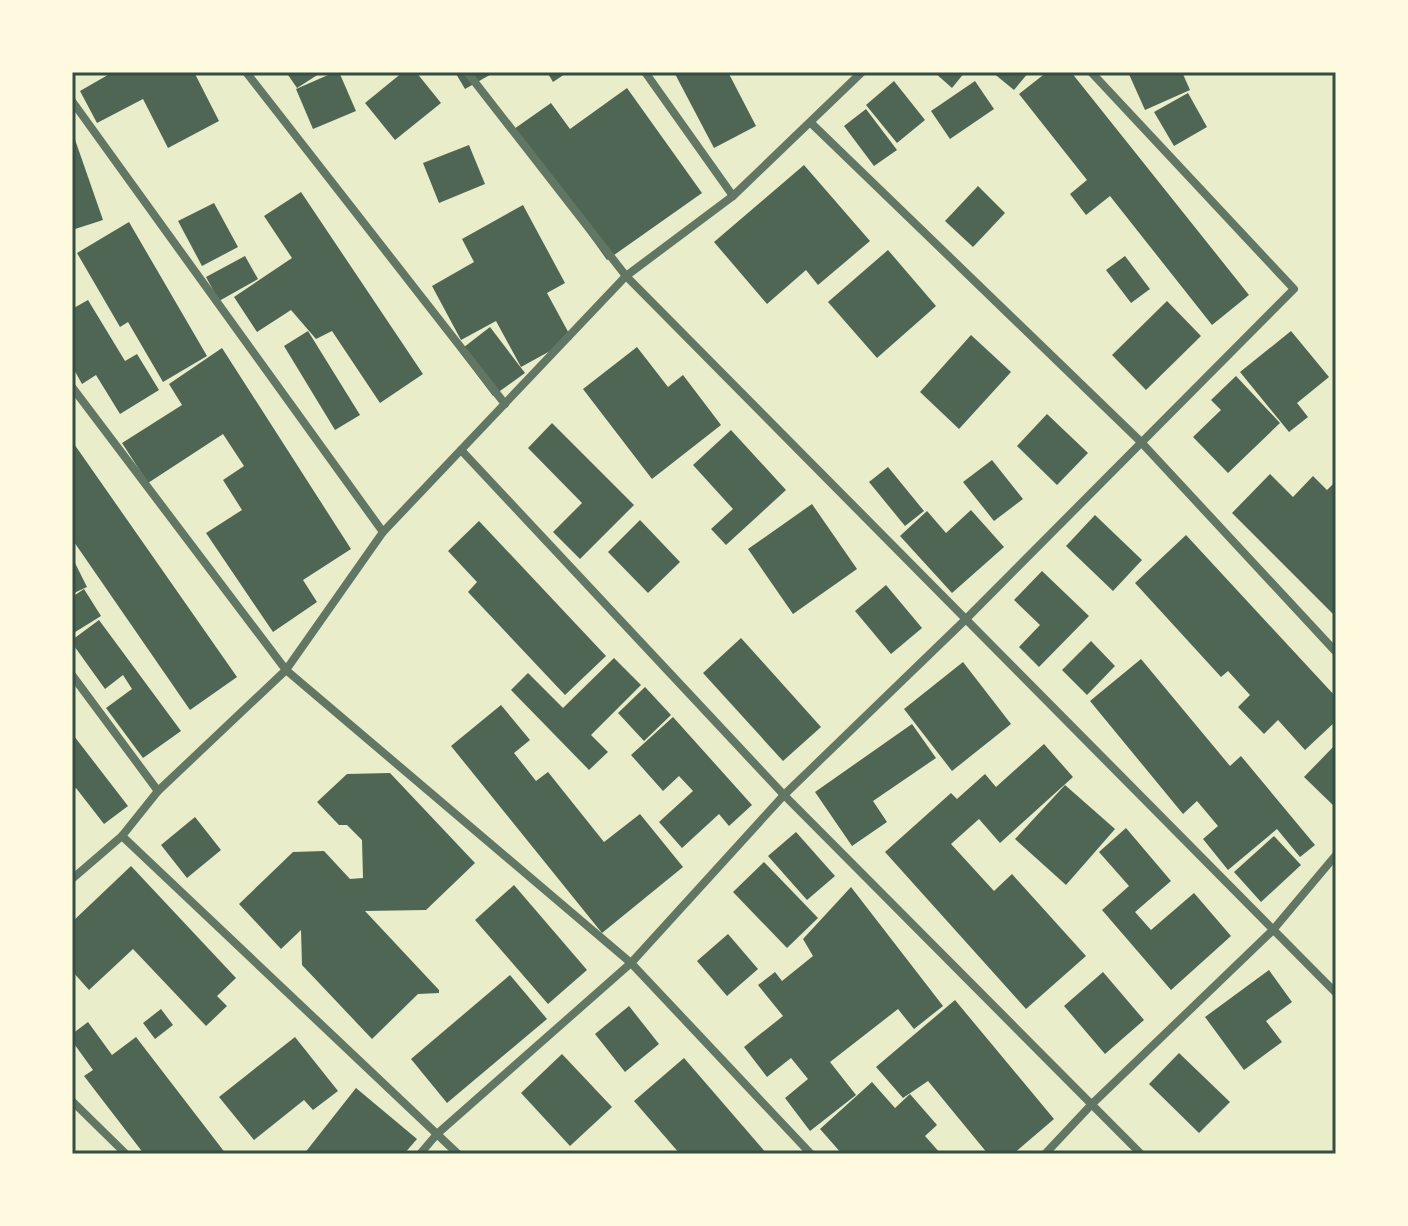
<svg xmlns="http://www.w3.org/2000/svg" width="1408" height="1226" viewBox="0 0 1408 1226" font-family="'Archivo Narrow',sans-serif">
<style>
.building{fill:#4f6655}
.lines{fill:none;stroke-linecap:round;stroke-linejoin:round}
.minor{stroke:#617663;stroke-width:8}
.neatline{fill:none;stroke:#344e41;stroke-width:3}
</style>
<rect width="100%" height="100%" fill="#e9edc9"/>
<g class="building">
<path d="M113 72H194L219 121 168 148 143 99 97 123 80 91Z"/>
<path d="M286 72H322L297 88Z"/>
<path d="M335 72H339L356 111 313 129 296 89Z"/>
<path d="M403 72H416L441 103 395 140 365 103Z"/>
<path d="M455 72H495L465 89Z"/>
<path d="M547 72H568L553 82Z"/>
<path d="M674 72H728L756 126 714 148Z"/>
<path d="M934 72H965L952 88Z"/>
<path d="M992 72H1029L1014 90Z"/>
<path d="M1047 72H1071L1249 295 1212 325 1110 196 1086 215 1070 194 1087 180 1019 94Z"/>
<path d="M1128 72H1182L1190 90 1145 110Z"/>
<path d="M894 81 925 120 897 143 866 105Z"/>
<path d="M975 81 994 109 950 139 931 111Z"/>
<path d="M627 88 702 193 607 260 514 129 551 103 570 129Z"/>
<path d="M1188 93 1207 127 1174 146 1154 112Z"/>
<path d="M866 109 897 150 874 166 844 126Z"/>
<path d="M72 131 103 220 72 230Z"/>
<path d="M469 145 485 184 439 203 423 163Z"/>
<path d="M804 165 870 241 818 285 806 270 767 304 714 242Z"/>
<path d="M978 186 1005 213 973 247 945 221Z"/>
<path d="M301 192 423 374 380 403 332 331 316 339 291 310 257 332 234 297 292 258 264 216Z"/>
<path d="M214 203 238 247 202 266 178 221Z"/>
<path d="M523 205 565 283 547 293 572 339 521 367 496 321 461 340 432 286 474 262 462 239Z"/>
<path d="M129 222 207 356 163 382 128 322 120 327 77 253Z"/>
<path d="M888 250 936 306 877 358 828 302Z"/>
<path d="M245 256 258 279 219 301 206 277Z"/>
<path d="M1125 256 1150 289 1131 303 1106 270Z"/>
<path d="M88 300 125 361 137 354 159 390 120 414 96 375 82 384 72 366V309Z"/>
<path d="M1167 301 1201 336 1146 390 1112 355Z"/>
<path d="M490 327 525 373 493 396 459 351Z"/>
<path d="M308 331 360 415 335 430 284 346Z"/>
<path d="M1291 331 1329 377 1297 403 1308 417 1289 432 1240 372Z"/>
<path d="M971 335 1011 372 959 429 920 392Z"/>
<path d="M637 347 668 387 683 375 721 425 652 479 583 389Z"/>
<path d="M222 348 351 549 303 580 317 602 273 632 206 533 242 510 223 480 244 466 223 434 148 483 122 443 182 405 169 384Z"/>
<path d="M1236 376 1280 423 1228 473 1193 437 1221 410 1211 400Z"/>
<path d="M1047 414 1088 453 1057 485 1017 446Z"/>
<path d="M552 423 634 505 580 559 553 532 582 503 528 448Z"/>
<path d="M731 430 786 490 726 545 711 529 733 509 693 465Z"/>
<path d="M72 441 237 677 190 710 72 539Z"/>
<path d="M992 460 1023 499 994 521 963 482Z"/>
<path d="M888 467 924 511 905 526 869 482Z"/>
<path d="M1270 474 1293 497 1313 476 1327 490 1336 481V617L1232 513Z"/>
<path d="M812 504 857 569 793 614 748 549Z"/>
<path d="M971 510 1004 547 952 593 900 536 927 511 946 533Z"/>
<path d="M1095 515 1142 560 1113 591 1066 546Z"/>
<path d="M640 520 680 562 648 593 608 552Z"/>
<path d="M479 521 606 656 565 695 468 592 477 582 448 551Z"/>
<path d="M1186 535 1336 697V721L1305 750 1278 720 1264 734 1238 707 1250 695 1228 671 1221 677 1135 583Z"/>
<path d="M72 557 87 587 72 594Z"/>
<path d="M1042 571 1089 616 1039 667 1019 647 1040 625 1014 600Z"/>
<path d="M886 585 922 628 891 654 855 611Z"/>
<path d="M84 589 101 616 72 634V597Z"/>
<path d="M99 620 181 731 143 758 106 708 132 689 123 675 105 689 72 643V640Z"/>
<path d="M741 638 821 727 783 761 703 673Z"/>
<path d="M1091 641 1115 666 1087 695 1062 670Z"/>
<path d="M614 658 641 685 591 735 608 752 589 770 511 690 528 673 563 708Z"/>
<path d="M1141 659 1230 766 1241 756 1315 845 1300 857 1277 829 1228 870 1203 839 1218 826 1197 801 1183 814 1090 701Z"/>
<path d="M963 662 1011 724 952 771 904 709Z"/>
<path d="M645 687 671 715 644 741 618 713Z"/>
<path d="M501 705 530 740 514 753 536 781 548 772 604 842 640 814 683 867 602 933 451 746Z"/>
<path d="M673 717 752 805 729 826 719 814 682 848 659 822 693 791 679 776 663 791 631 755Z"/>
<path d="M912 724 936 758 873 801 887 822 852 846 815 792Z"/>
<path d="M74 736 128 806 104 824 76 788 72 791Z"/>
<path d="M1044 744 1073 777 1000 843 979 819 951 844 994 891 1012 874 1086 956 1026 1009 885 852 951 793 957 799 985 774 996 787Z"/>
<path d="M1336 744V808L1304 777Z"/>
<path d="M390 773 475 863 426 910 365 911 439 990V993L418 994 372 1039 302 965 301 930 281 949 239 904 293 852 324 851 350 879 363 878 362 840 347 825H339L317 802 347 774Z"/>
<path d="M1065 785 1115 829 1066 885 1015 839Z"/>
<path d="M195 817 221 850 187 878 161 845Z"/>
<path d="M1126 828 1171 881 1135 912 1151 930 1194 893 1231 936 1171 990 1102 910 1129 886 1099 852Z"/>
<path d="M796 832 835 876 807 900 768 856Z"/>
<path d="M1274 836 1301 865 1261 902 1234 872Z"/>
<path d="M764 862 818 918 787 948 733 892Z"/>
<path d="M131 866 236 978 217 996 227 1006 206 1026 133 949 89 990 72 971V922Z"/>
<path d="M514 885 587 970 548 1004 475 920Z"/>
<path d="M851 887 943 1006 914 1029 898 1009 830 1062 856 1095 810 1131 785 1098 808 1079 791 1058 767 1077 744 1047 783 1016 758 985 775 972 782 981 813 956 803 939Z"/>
<path d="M728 934 758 969 727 996 697 961Z"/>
<path d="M1269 970 1292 1002 1266 1021 1282 1042 1244 1070 1205 1017Z"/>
<path d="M1103 972 1144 1020 1105 1054 1064 1006Z"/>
<path d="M510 975 547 1019 447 1103 411 1059Z"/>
<path d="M955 1000 1054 1119 1013 1154H988L928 1081 903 1098 876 1067Z"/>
<path d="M629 1006 659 1044 625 1072 595 1034Z"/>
<path d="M161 1009 173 1025 155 1039 143 1023Z"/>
<path d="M88 1022 112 1055 136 1037 226 1154H144L84 1076 93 1070 72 1041V1034Z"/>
<path d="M295 1037 338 1091 313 1110 304 1100 254 1140 219 1097Z"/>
<path d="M1179 1053 1230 1102 1199 1133 1149 1084Z"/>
<path d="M562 1054 612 1107 570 1146 521 1093Z"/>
<path d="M684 1058 767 1154H680L634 1101Z"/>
<path d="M872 1082 895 1108 910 1094 937 1125 925 1136 941 1154H842L820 1129Z"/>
<path d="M356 1088 417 1139 404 1154H304Z"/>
</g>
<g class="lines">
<g class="minor">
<path d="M246 72 505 404"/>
<path d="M467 72 626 276 1336 993"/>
<path d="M645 72 733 196"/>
<path d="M72 101 383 532"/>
<path d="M811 123 1140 441 1336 652"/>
<path d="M72 387 286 670 631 963 811 1154"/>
<path d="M461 450 784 795 1141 1154"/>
<path d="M72 675 158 791"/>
<path d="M122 836 458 1154"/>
<path d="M72 879 122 836 158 791 286 670 383 532 626 276 733 196 862 72"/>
<path d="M72 1101 126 1154"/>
<path d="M420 1154 437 1134 631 963 784 795 965 620 1294 289 1091 72"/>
<path d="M1045 1154 1092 1104 1273 930 1336 855"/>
</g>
</g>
<rect width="1408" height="1226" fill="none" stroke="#fefae0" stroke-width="148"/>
<rect x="74" y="74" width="1260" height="1078" class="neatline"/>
</svg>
